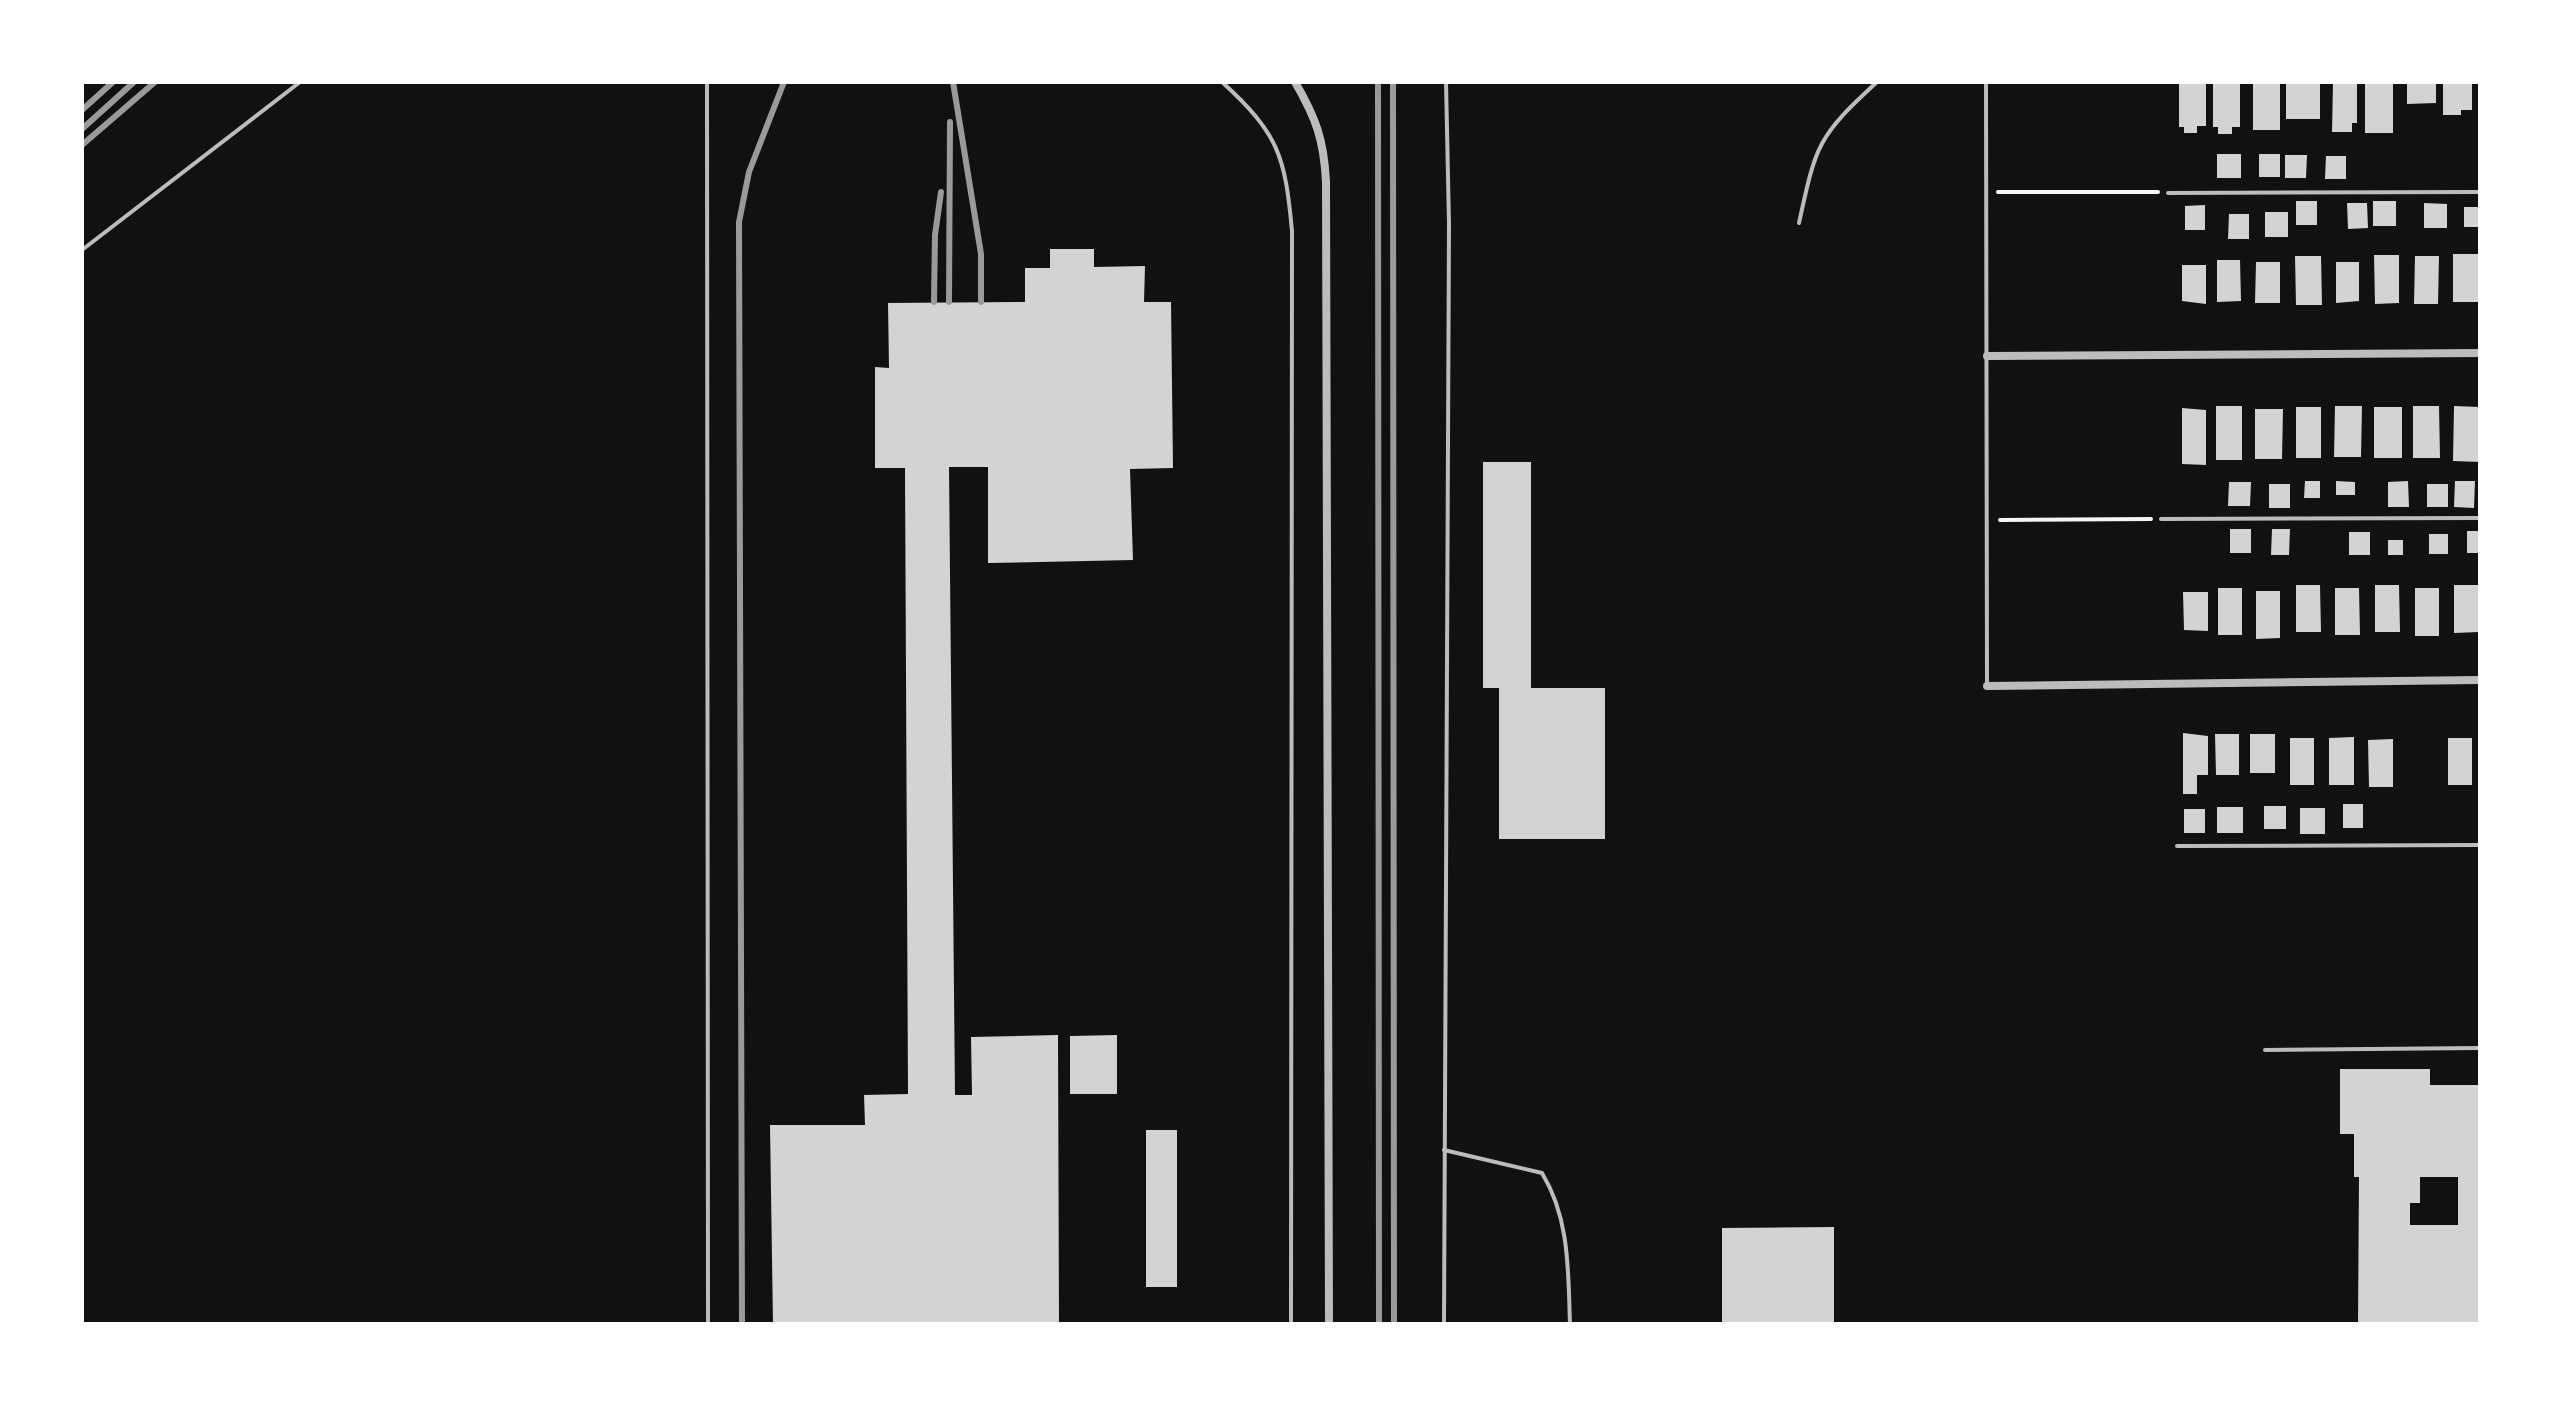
<svg xmlns="http://www.w3.org/2000/svg" width="2562" height="1406" viewBox="0 0 2562 1406" font-family="'Fira Sans Condensed',sans-serif">
<style>
.building{fill:#d3d3d3;fill-rule:evenodd}
.lines{fill:none;stroke-linecap:round;stroke-linejoin:round}
.path{stroke:#f5f5f5;stroke-width:4}
.service{stroke:#bcbcbc;stroke-width:4}
.minor{stroke:#bcbcbc;stroke-width:8}
.rail{stroke:#9a9a9a;stroke-width:6}
</style>
<rect width="100%" height="100%" fill="#111"/>
<g class="building">
<path d="M2179 82H2206V126H2197V133H2184V127H2179Z"/>
<path d="M2213 82H2240V127H2232V134H2218V127H2213Z"/>
<path d="M2280 82V130H2253V83Z"/>
<rect x="2286" y="82" width="34" height="37"/>
<path d="M2333 82H2357V123H2352V132H2332Z"/>
<rect x="2365" y="82" width="28" height="51"/>
<path d="M2407 82H2436V103L2407 104Z"/>
<path d="M2443 82H2472V110H2461V115H2443Z"/>
<rect x="2217" y="154" width="24" height="24"/>
<rect x="2259" y="154" width="21" height="23"/>
<path d="M2285 155H2307L2306 178H2285Z"/>
<path d="M2326 156H2346V179H2325Z"/>
<rect x="2296" y="201" width="21" height="24"/>
<rect x="2373" y="201" width="23" height="25"/>
<path d="M2347 203H2367L2368 228 2348 229Z"/>
<path d="M2424 203 2447 204V228H2424Z"/>
<path d="M2205 205V230H2185V206Z"/>
<rect x="2464" y="207" width="16" height="20"/>
<rect x="2265" y="212" width="23" height="25"/>
<path d="M2229 214H2249V239H2228Z"/>
<path d="M1050 249H1094V267L1145 266 1144 302H1171L1173 468 1130 469 1133 560 988 563V467H949L955 1095H972L971 1037 1058 1035 1059 1324H773L770 1125H865L864 1095 908 1094 905 468H875V367L889 368 888 303 1025 302V268H1050Z"/>
<rect x="2453" y="254" width="25" height="48"/>
<path d="M2374 255H2399V303L2375 304Z"/>
<path d="M2295 256H2321L2322 305H2296Z"/>
<path d="M2415 256H2439L2438 304H2414Z"/>
<path d="M2217 260H2240L2241 301 2217 302Z"/>
<path d="M2256 262H2280V303H2255Z"/>
<path d="M2336 262H2359V301L2336 303Z"/>
<path d="M2182 265H2206V304L2182 301Z"/>
<rect x="2216" y="406" width="26" height="54"/>
<path d="M2335 406H2362L2361 457H2334Z"/>
<path d="M2413 406H2439L2440 458H2413Z"/>
<path d="M2454 406 2480 407V462L2453 461Z"/>
<rect x="2296" y="407" width="25" height="51"/>
<rect x="2374" y="407" width="28" height="51"/>
<path d="M2182 408 2206 410V465L2182 464Z"/>
<path d="M2255 409H2283L2282 459H2255Z"/>
<path d="M1483 462H1531V688H1605V839H1499V688H1483Z"/>
<path d="M2305 481H2320V498H2304Z"/>
<path d="M2336 481 2355 482V495H2336Z"/>
<path d="M2408 481 2409 507H2388V482Z"/>
<path d="M2455 481H2475L2474 508 2454 507Z"/>
<path d="M2229 482H2251L2250 506H2228Z"/>
<rect x="2269" y="484" width="21" height="24"/>
<rect x="2427" y="484" width="21" height="23"/>
<rect x="2230" y="529" width="21" height="24"/>
<path d="M2272 529H2290L2289 555H2271Z"/>
<rect x="2467" y="531" width="13" height="22"/>
<rect x="2349" y="532" width="21" height="23"/>
<rect x="2429" y="534" width="19" height="20"/>
<rect x="2388" y="540" width="15" height="15"/>
<path d="M2296 585H2320L2321 632H2296Z"/>
<path d="M2375 585H2399L2400 632H2375Z"/>
<path d="M2454 585H2479V632L2454 633Z"/>
<rect x="2218" y="588" width="24" height="47"/>
<path d="M2335 588H2359L2360 635H2335Z"/>
<rect x="2415" y="588" width="24" height="48"/>
<path d="M2256 591H2280V638L2256 639Z"/>
<path d="M2183 592H2208V631L2184 630Z"/>
<path d="M2183 733 2208 736V775H2197V794H2183Z"/>
<path d="M2215 734H2239V775H2216Z"/>
<rect x="2250" y="734" width="25" height="39"/>
<path d="M2354 737V785H2329V738Z"/>
<rect x="2290" y="738" width="24" height="47"/>
<rect x="2448" y="738" width="24" height="47"/>
<path d="M2393 739V787H2369L2368 740Z"/>
<rect x="2343" y="804" width="20" height="24"/>
<rect x="2264" y="806" width="22" height="23"/>
<rect x="2217" y="807" width="26" height="26"/>
<rect x="2300" y="808" width="25" height="26"/>
<rect x="2184" y="809" width="21" height="24"/>
<path d="M1117 1035V1094H1070V1036Z"/>
<path d="M2340 1069H2430V1085H2480V1324H2358L2359 1177H2354V1134H2340ZM2420 1177H2458V1225H2410V1203H2420Z"/>
<rect x="1146" y="1130" width="31" height="157"/>
<path d="M1834 1227V1324H1722V1228Z"/>
</g>
<g class="lines">
<g class="path">
<path d="M1998 192H2158"/>
<path d="M2000 520 2151 519"/>
</g>
<g class="service">
<path d="M707 82 708 1324"/>
<path d="M1222 82C1279 134 1285 156 1292 231L1291 1324"/>
<path d="M1986 82 1987 686"/>
<path d="M2168 193 2480 192"/>
<path d="M1799 223C1816 145 1817 137 1877 82"/>
<path d="M82 250 300 82"/>
<path d="M2161 519 2480 518"/>
<path d="M2177 846 2480 845"/>
<path d="M2265 1050 2480 1048"/>
<path d="M1444 1150 1542 1173C1570 1219 1568 1271 1570 1324"/>
<path d="M1444 1324 1449 224 1446 82"/>
</g>
<g class="minor">
<path d="M1295 82C1316 118 1324 140 1326 182L1329 1324"/>
<path d="M1987 356 2480 353"/>
<path d="M1987 686 2480 680"/>
</g>
<g class="rail">
<path d="M953 82 981 254V302"/>
<path d="M1378 82 1379 1324"/>
<path d="M1393 82 1394 1324"/>
<path d="M82 110 113 82"/>
<path d="M82 129 134 82"/>
<path d="M82 145 155 82"/>
<path d="M934 302 935 235 941 192"/>
<path d="M949 302 950 122"/>
<path d="M742 1324 739 222 749 172 784 82"/>
</g>
</g>
<rect width="2562" height="1406" fill="none" stroke="#ffffff" stroke-width="168"/>
</svg>
